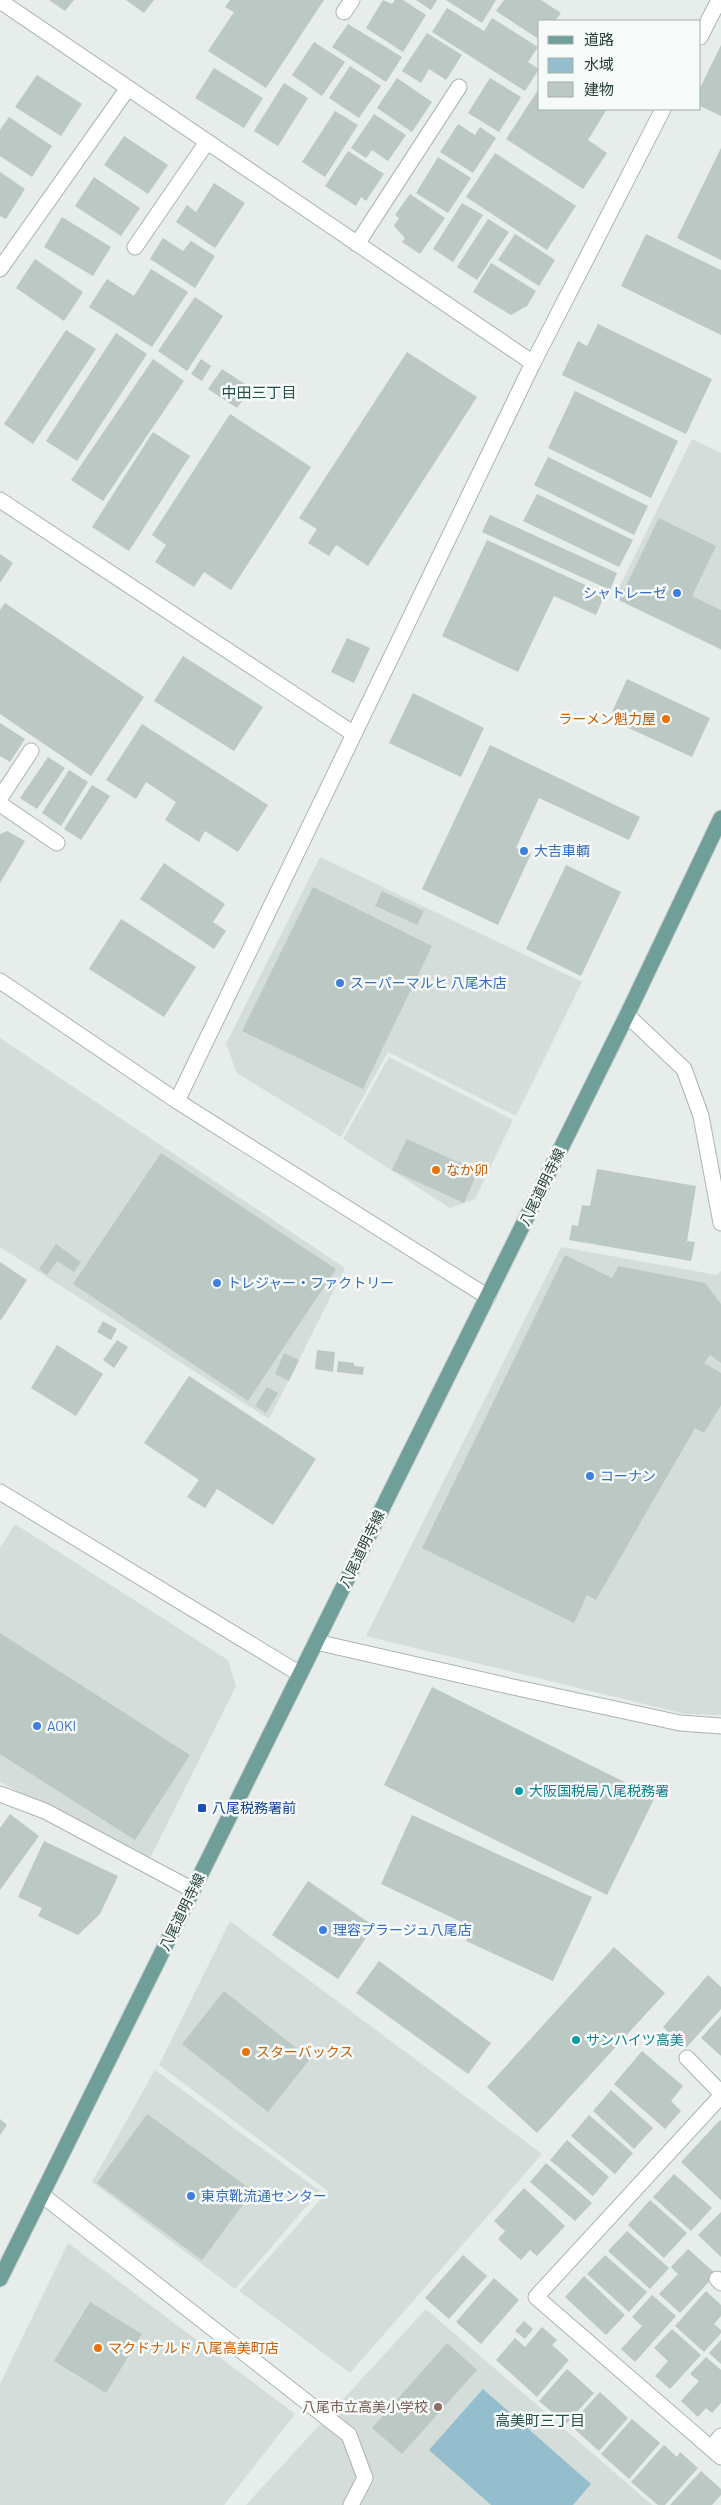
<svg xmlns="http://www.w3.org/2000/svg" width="721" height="2505" viewBox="0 0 721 2505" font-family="Barlow,'Noto Sans JP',sans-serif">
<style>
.built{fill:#d4ddda}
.water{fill:#94becd}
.building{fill:#bbc8c4}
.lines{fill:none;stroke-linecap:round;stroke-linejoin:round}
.minor-casing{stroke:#a9b5b2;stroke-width:17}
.major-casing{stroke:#c2c9c8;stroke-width:17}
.minor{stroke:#fff;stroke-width:15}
.major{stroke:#6f9f98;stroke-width:15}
.shop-dot{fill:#3f7fe0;stroke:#f6faf9;stroke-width:2}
.food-dot{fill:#e8710a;stroke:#f6faf9;stroke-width:2}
.culture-dot{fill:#0f9aa8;stroke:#f6faf9;stroke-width:2}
.transit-dot{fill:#1a4fb4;stroke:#f6faf9;stroke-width:2}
.education-dot{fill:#8d6e63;stroke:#f6faf9;stroke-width:2}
.labels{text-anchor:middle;stroke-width:5;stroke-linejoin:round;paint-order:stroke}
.shop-label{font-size:14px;fill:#366cbe;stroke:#f6faf9;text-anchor:start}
.food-label{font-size:14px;fill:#c56008;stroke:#f6faf9;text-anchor:start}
.street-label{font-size:14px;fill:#263e3a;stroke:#f6faf9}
.culture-label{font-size:14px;fill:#0d838f;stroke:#f6faf9;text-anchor:start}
.transit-label{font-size:14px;fill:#164399;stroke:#f6faf9;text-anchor:start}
.education-label{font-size:14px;fill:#785e54;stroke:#f6faf9;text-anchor:end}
.neighbourhood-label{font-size:15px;fill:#244f49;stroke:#f6faf9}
</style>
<rect width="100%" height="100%" fill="#e6edeb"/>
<g class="built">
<path d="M692 439 721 453V650L614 598Z"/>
<path d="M320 857 582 982 516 1116 388 1052 341 1137 237 1073 226 1044Z"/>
<path d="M0 1038 345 1268 269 1419 0 1247Z"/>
<path d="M389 1057 513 1120 475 1199 450 1208 343 1139Z"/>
<path d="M561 1247 717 1275 721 1271V1715L685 1714 366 1636Z"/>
<path d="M15 1524 228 1660 236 1686 150 1858 0 1782V1548Z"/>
<path d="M230 1921 542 2154 350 2373 239 2291 328 2191 159 2065Z"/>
<path d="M155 2070 320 2191 235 2289 92 2182Z"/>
<path d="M68 2243 295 2414 224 2505H0V2384Z"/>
<path d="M426 2309 652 2505H246Z"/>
</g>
<path class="water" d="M483 2389 591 2484 573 2505H491L429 2450Z"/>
<g class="building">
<path d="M49 0H74L65 11Z"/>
<path d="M126 0H154L144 13Z"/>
<path d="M230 0H324L266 88 208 51 234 12 225 7Z"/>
<path d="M383 0 392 4 395 0H403L426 15 403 52 366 28Z"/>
<path d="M416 0H437L431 10Z"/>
<path d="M446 0H496L482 23Z"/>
<path d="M504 0H541L561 13 555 21H540V40L496 11Z"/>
<path d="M447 8 484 31 492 18 538 47 528 62 539 69 525 91 432 32Z"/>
<path d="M348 24 402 57 386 82 332 47Z"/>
<path d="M427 33 462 55 446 80 429 69 421 83 402 71Z"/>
<path d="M314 42 345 62 322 96 292 75Z"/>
<path d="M721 45V116L700 106V88Z"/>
<path d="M350 66 381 86 359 118 329 98Z"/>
<path d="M214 68 263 98 244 128 195 98Z"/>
<path d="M37 75 82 104 61 136 15 107Z"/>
<path d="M397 78 432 102 412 132 377 108Z"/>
<path d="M490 78 521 97 499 132 468 113Z"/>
<path d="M284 83 308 98 278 146 254 131Z"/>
<path d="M540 87V109H607L588 140 607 153 583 189 506 139Z"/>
<path d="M335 111 358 125 325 177 302 162Z"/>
<path d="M374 114 406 135 388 161 372 150 366 158 351 148Z"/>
<path d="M9 117 52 146 32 177 0 156V130Z"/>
<path d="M458 124 475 135 480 127 496 138 473 173 440 152Z"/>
<path d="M124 136 168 165 148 194 104 165Z"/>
<path d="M721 148V260L677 238Z"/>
<path d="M348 151 384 174 366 201 361 197 356 206 325 186Z"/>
<path d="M495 153 576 206 547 250 466 197Z"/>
<path d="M438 157 471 178 448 213 416 193Z"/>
<path d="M0 172 25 189 6 219 0 216Z"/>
<path d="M94 177 140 208 121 236 75 206Z"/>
<path d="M214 183 245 203 215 248 176 222 187 205 196 212Z"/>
<path d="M410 194 445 218 420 254 402 242 405 238 394 226 399 218 395 215Z"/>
<path d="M462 203 483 215 453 262 433 249Z"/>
<path d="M62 217 111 247 93 276 44 247Z"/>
<path d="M488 219 509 232 477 280 457 267Z"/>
<path d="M515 234 555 260 539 286 498 260Z"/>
<path d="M646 234 721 270V335L621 286Z"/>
<path d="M163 238 183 251 191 241 215 256 195 288 150 259Z"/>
<path d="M35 259 83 292 64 321 16 288Z"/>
<path d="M491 263 536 291 527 306 511 315 473 292Z"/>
<path d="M151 269 188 292 152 347 89 307 107 279 134 296Z"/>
<path d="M195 297 223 316 187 371 158 351Z"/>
<path d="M598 324 712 379 686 434 562 375 578 341 587 346Z"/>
<path d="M66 330 96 349 33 444 4 424Z"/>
<path d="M116 333 147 354 77 461 46 441Z"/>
<path d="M407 352 477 397 368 566 336 545 329 556 308 543 317 529 299 518Z"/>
<path d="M153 359 184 381 103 501 71 480Z"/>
<path d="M201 359 211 366 202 381 191 374Z"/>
<path d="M222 369 251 388 237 408 208 389Z"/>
<path d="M575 391 678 441 651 498 548 448Z"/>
<path d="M230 414 311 467 231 590 204 572 194 587 155 562 166 545 152 535Z"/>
<path d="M153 432 190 456 129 551 92 527Z"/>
<path d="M548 457 648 506 634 535 534 485Z"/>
<path d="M537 494 633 540 619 567 523 521Z"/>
<path d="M490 515 617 573 610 590 482 532Z"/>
<path d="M659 518 716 546 692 596 721 610V649L619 600Z"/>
<path d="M487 540 605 594 596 615 554 596 518 672 442 636Z"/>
<path d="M0 554 13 563 0 583Z"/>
<path d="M5 603 144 697 91 776 0 714V610Z"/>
<path d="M347 638 370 648 354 683 331 672Z"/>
<path d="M183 656 263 707 234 751 154 701Z"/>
<path d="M627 679 710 718 692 757 609 719Z"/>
<path d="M413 693 484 728 461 777 389 743Z"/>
<path d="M0 723 25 739 10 762 0 756Z"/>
<path d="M142 724 268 805 238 852 205 831 199 842 165 820 176 802 146 782 136 799 106 780Z"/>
<path d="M490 745 640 817 629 840 539 798 516 848 531 854 498 925 422 889Z"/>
<path d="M48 757 65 768 37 809 20 798Z"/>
<path d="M69 770 88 782 61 826 42 813Z"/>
<path d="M92 785 110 796 81 840 64 829Z"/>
<path d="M7 831 25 841 0 883V834Z"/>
<path d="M164 863 225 904 213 922 226 931 214 949 140 899Z"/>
<path d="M566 865 621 892 581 976 526 949Z"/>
<path d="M313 887 432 946 363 1089 242 1031Z"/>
<path d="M382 891 424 911 417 925 375 906Z"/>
<path d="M121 919 196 967 164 1017 89 969Z"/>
<path d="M407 1139 478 1171 464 1203 392 1170Z"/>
<path d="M161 1153 336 1269 248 1401 73 1284Z"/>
<path d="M597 1169 696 1186 687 1241 695 1242 691 1261 569 1240 572 1225 578 1226 582 1205 590 1206Z"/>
<path d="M56 1244 81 1262 74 1272 57 1261 47 1275 39 1269Z"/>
<path d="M565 1255 612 1278 618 1266 705 1283 721 1304V1363L710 1355 704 1363 721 1373V1405L704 1433 695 1428 596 1600 587 1595 574 1623 422 1548Z"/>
<path d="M0 1262 27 1280 1 1320 0 1319Z"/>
<path d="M103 1321 117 1329 111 1340 97 1332Z"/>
<path d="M117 1340 128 1347 114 1368 103 1360Z"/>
<path d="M57 1345 103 1374 76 1416 31 1388Z"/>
<path d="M317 1350 335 1352 333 1372 315 1369Z"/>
<path d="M284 1353 299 1360 289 1381 275 1374Z"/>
<path d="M338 1361 354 1363V1366L364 1367 363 1375 337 1372Z"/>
<path d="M189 1376 316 1459 273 1525 217 1489 205 1508 187 1497 199 1480 144 1443Z"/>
<path d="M267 1387 278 1393 266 1413 255 1406Z"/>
<path d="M0 1633 190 1755 135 1840 0 1754Z"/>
<path d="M432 1687 655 1797 607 1895 384 1785Z"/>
<path d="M10 1814 39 1836 0 1890V1828Z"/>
<path d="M412 1815 592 1897 553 1981 466 1941 472 1927 381 1884Z"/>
<path d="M44 1841 118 1876 100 1914 78 1935 38 1916 42 1908 18 1897Z"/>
<path d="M308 1881 374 1926 338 1979 272 1935Z"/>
<path d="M614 1947 665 1993 537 2133 487 2087Z"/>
<path d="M379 1961 491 2043 468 2074 356 1993Z"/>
<path d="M708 1975 721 1987V2009L686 2048 663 2027Z"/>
<path d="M224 1991 310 2059 268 2112 182 2044Z"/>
<path d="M721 2016V2056L701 2038Z"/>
<path d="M642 2051 683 2086 671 2101 681 2111 665 2129 614 2084Z"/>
<path d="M611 2090 653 2128 634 2149 593 2111Z"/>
<path d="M147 2114 253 2191 202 2260 97 2183Z"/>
<path d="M589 2115 633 2153 615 2174 571 2136Z"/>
<path d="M0 2119 7 2125 0 2135Z"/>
<path d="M720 2120 721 2121V2200L681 2162Z"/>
<path d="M567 2140 609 2177 593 2196 550 2160Z"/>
<path d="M546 2163 592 2203 575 2221 530 2182Z"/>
<path d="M674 2174 712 2208 691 2231 653 2197Z"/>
<path d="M524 2188 565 2226 537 2256 530 2250 521 2260 498 2239 505 2231 494 2221Z"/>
<path d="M650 2200 687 2233 664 2258 628 2225Z"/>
<path d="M721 2212V2257L698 2235Z"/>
<path d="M627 2231 669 2268 650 2289 608 2251Z"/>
<path d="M688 2249 716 2274 680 2313 659 2294 678 2274 671 2267Z"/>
<path d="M463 2255 487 2276 449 2319 425 2298Z"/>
<path d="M605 2255 647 2292 629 2312 587 2274Z"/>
<path d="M584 2276 625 2315 606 2335 565 2297Z"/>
<path d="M494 2278 519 2300 481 2344 456 2322Z"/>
<path d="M706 2291 721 2305V2316L714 2324 721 2330V2333L704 2352 675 2326Z"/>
<path d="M652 2295 676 2316 635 2362 621 2349 642 2326 632 2317Z"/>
<path d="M90 2302 142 2334 106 2393 54 2361Z"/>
<path d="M524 2321 533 2329 525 2339 515 2331Z"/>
<path d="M542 2327 557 2340 552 2345 569 2360 537 2397 496 2360 515 2338 525 2347Z"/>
<path d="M672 2329 701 2355 670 2389 655 2376 668 2361 654 2348Z"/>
<path d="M721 2340V2364L709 2353Z"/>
<path d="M447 2343 477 2370 402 2454 372 2428Z"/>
<path d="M706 2357 721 2370V2403L712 2413 706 2408 698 2417 681 2401 699 2381 690 2374Z"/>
<path d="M567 2369 594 2393 566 2424 539 2401Z"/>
<path d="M600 2392 628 2418 599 2451 570 2425Z"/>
<path d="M632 2419 660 2443 629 2479 601 2454Z"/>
<path d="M664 2445 677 2457 680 2452 698 2468 665 2505H658L631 2482Z"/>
<path d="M701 2471 721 2489V2495L712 2505H670Z"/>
</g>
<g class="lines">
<defs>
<g id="minor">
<path d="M0 1 533 363"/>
<path d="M344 12 352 0"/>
<path d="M700 37 719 0"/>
<path d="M357 244 459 87"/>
<path d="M135 247 207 142"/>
<path d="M0 269 128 88"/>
<path d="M0 500 354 734"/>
<path d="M0 798 31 751"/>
<path d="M0 804 57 843"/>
<path d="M0 981 177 1101 488 1297"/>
<path d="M627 1015 684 1069 701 1116 721 1223"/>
<path d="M177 1101 533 363 663 109"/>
<path d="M0 1492 300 1674"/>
<path d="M316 1642 513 1687 680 1723 721 1726"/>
<path d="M0 1794 45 1811 193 1890"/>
<path d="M687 2058 721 2093"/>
<path d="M721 2096 536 2297 721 2457"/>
<path d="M42 2195 349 2435 365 2478 351 2505"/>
<path d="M717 2279 721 2283"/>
<path d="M711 2448 721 2436"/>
</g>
<path id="major" d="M0 2279 627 1015 721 818"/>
</defs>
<use href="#minor" class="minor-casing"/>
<use href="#major" class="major-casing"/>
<use href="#minor" class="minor"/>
<use href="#major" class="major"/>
</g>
<g class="shop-dot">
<circle cx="677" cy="593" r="5"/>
<circle cx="524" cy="851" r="5"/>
<circle cx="340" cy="983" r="5"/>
<circle cx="217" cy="1283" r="5"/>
<circle cx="590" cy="1476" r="5"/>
<circle cx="37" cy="1726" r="5"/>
<circle cx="323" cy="1930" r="5"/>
<circle cx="191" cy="2196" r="5"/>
</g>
<g class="food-dot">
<circle cx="666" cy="719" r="5"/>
<circle cx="436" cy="1170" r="5"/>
<circle cx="246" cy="2052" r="5"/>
<circle cx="98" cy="2348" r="5"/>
</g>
<g class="culture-dot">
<circle cx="519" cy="1791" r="5"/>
<circle cx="576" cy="2040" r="5"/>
</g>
<rect class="transit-dot" x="197" y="1803" width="10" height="10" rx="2.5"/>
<circle class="education-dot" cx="438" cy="2407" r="5"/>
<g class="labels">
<g class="shop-label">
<text x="667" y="598" text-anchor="end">シャトレーゼ</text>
<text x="534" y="856">大吉車輌</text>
<text x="350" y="988">スーパーマルヒ 八尾木店</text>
<text x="227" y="1288">トレジャー・ファクトリー</text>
<text x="600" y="1481">コーナン</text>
<text x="47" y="1731">AOKI</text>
<text x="333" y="1935">理容プラージュ八尾店</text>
<text x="201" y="2201">東京靴流通センター</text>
</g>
<g class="food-label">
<text x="656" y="724" text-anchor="end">ラーメン魁力屋</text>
<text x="446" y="1175">なか卯</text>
<text x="256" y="2057">スターバックス</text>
<text x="108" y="2353">マクドナルド 八尾高美町店</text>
</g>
<g class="street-label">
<text transform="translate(542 1187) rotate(-64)" y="5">八尾道明寺線</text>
<text transform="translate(362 1549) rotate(-64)" y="5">八尾道明寺線</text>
<text transform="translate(182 1912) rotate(-64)" y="5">八尾道明寺線</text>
</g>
<g class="culture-label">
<text x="529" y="1796">大阪国税局八尾税務署</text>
<text x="586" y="2045">サンハイツ高美</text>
</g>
<g class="transit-label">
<text x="212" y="1813">八尾税務署前</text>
</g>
<g class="education-label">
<text x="428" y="2412">八尾市立高美小学校</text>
</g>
<g class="neighbourhood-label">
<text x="259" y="398">中田三丁目</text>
<text x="540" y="2426">高美町三丁目</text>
</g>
</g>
<rect x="538" y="20" width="162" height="90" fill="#f6faf9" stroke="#a3afad"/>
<rect x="548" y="36" width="25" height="8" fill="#6f9f98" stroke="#a3afad"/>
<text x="584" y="45" font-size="15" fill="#263e3a">道路</text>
<rect x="548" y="58" width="25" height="15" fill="#94becd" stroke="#a3afad"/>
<text x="584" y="70" font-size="15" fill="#263e3a">水域</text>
<rect x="548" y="82" width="25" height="15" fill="#bbc8c4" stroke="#a3afad"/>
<text x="584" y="95" font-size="15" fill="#263e3a">建物</text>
</svg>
